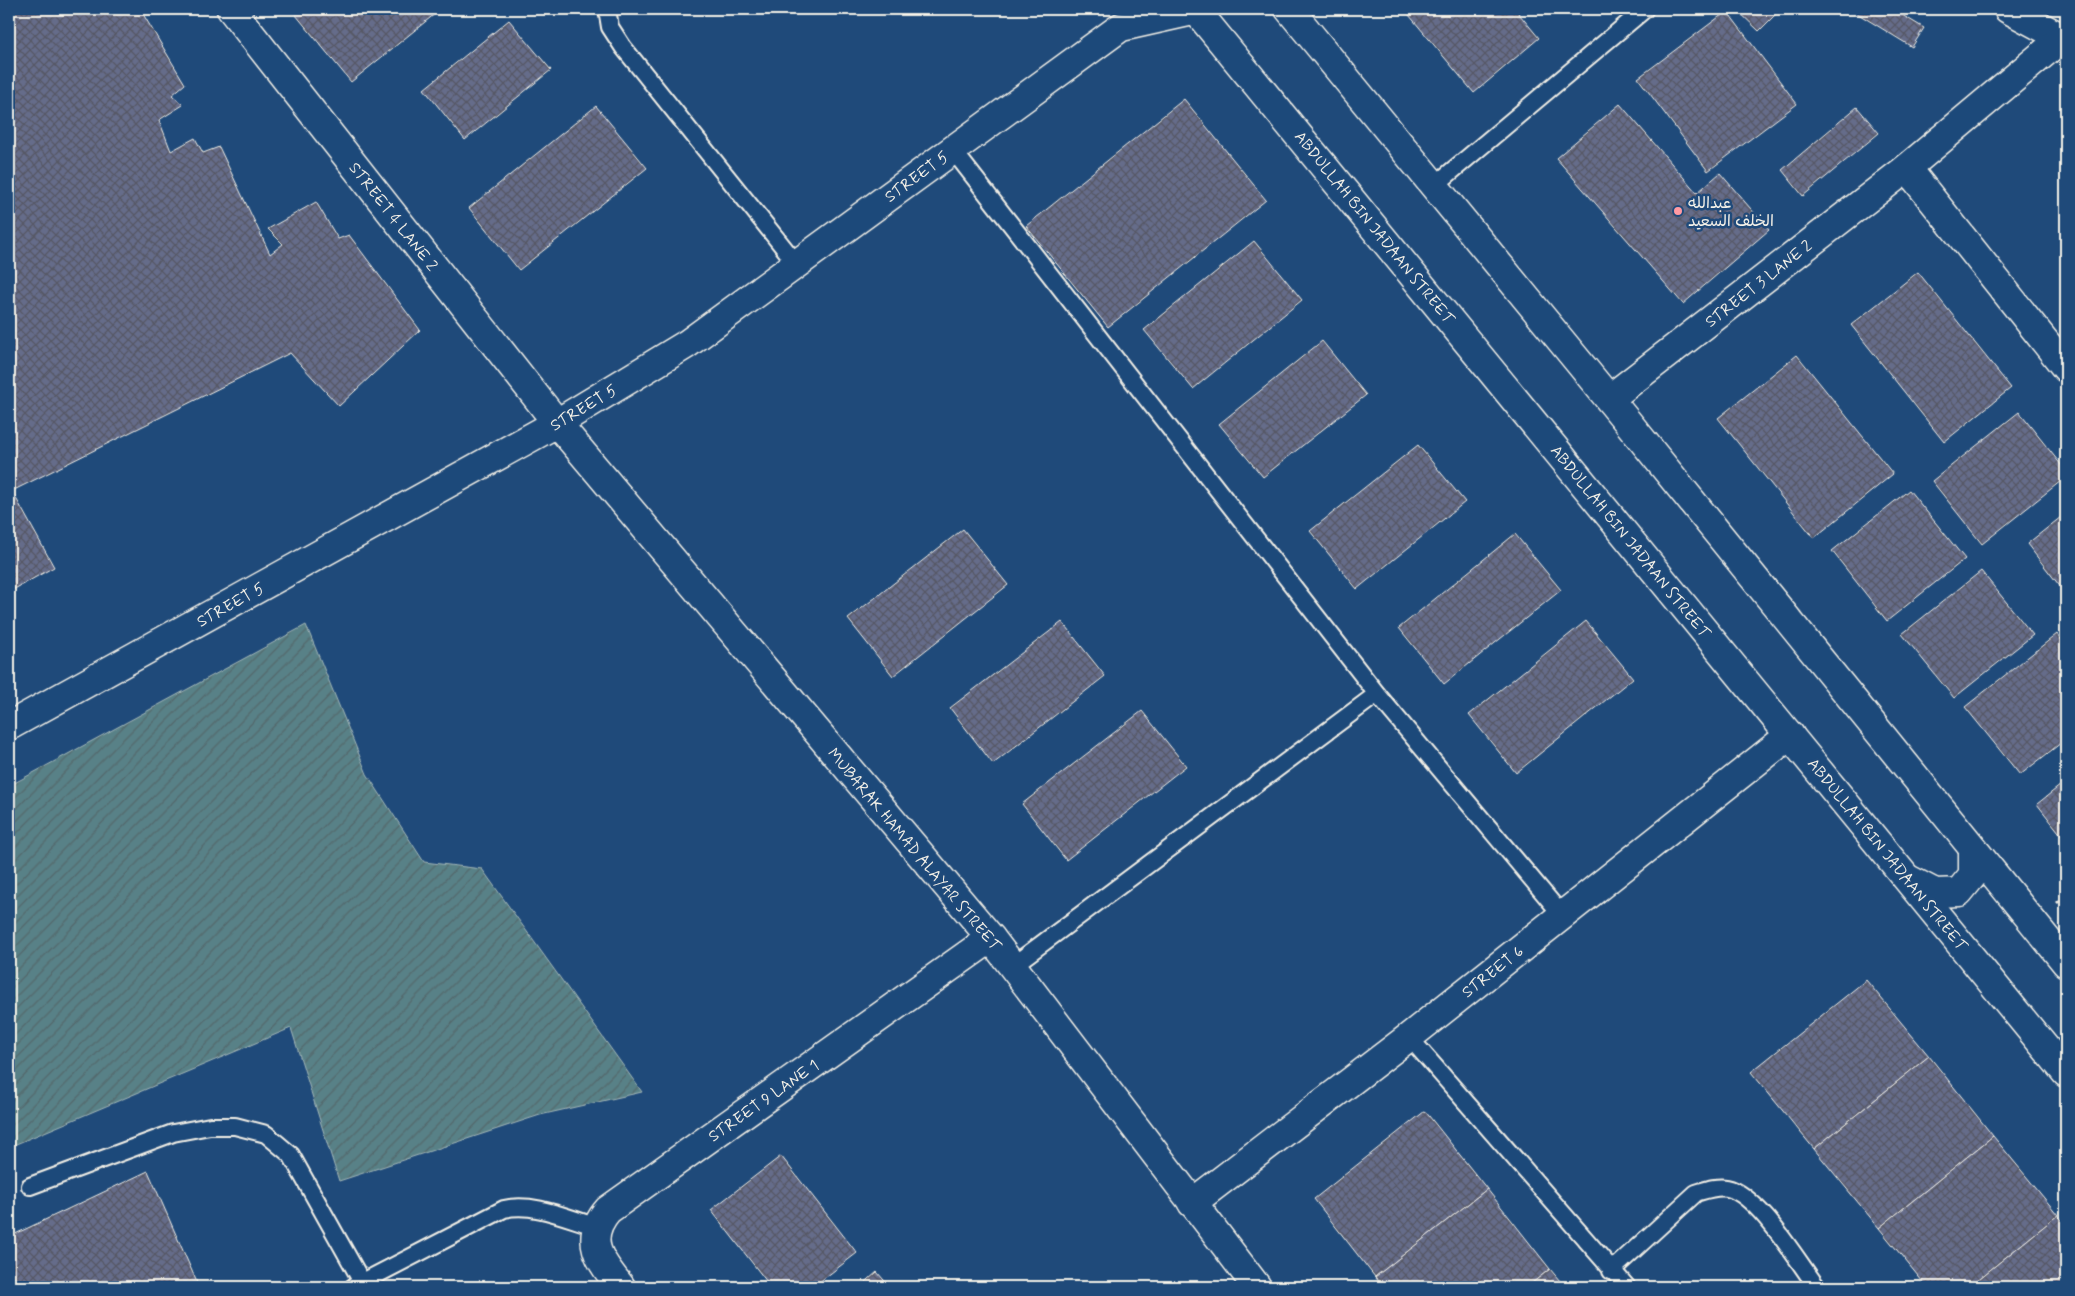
<svg xmlns="http://www.w3.org/2000/svg" width="2075" height="1296" viewBox="0 0 2075 1296" font-family="Mynerve,'Playpen Sans Arabic',sans-serif">
<style>
.garden{fill:url(#garden-furrows);stroke:#a6b9b8}
.building{fill:url(#building-cross-hatch);stroke:#f4f1e8}
.lines{fill:none;stroke-linecap:round;stroke-linejoin:round}
.lane-casing{stroke:#f4f1e8;stroke-width:20}
.street-casing{stroke:#f4f1e8;stroke-width:31}
.secondary-casing{stroke:#f4f1e8;stroke-width:31}
.path{stroke:#f4f1e8;stroke-width:3;stroke-dasharray:4 4;stroke-linecap:butt}
.lane{stroke:#1f4a7a;stroke-width:16}
.street{stroke:#1f4a7a;stroke-width:28}
.secondary{stroke:#1f4a7a;stroke-width:28}
.poi-dot{fill:#ff9aa2;stroke:#1f4a7a;stroke-width:2}
.labels{text-anchor:middle;stroke-width:5;stroke-linejoin:round;paint-order:stroke}
.street-label{font-size:16px;fill:#f4f1e8;stroke:#1f4a7a}
.poi-label{font-size:16px;fill:#f4f1e8;stroke:#1f4a7a;text-anchor:start}
</style>
<defs>
<pattern id="garden-furrows" width="10" height="10" patternUnits="userSpaceOnUse" patternTransform="scale(1.25)"><rect width="10" height="10" fill="#598187"/><path d="M-1 1l2-2M0 10L10 0M9 11l2-2" fill="none" stroke="#52676a"/></pattern>
<pattern id="building-cross-hatch" width="8" height="8" patternUnits="userSpaceOnUse" patternTransform="scale(1.25)"><rect width="8" height="8" fill="#656c8a"/><path d="M0 0l8 8M0 8l8-8" fill="none" stroke="#565865"/></pattern>
</defs>
<rect width="100%" height="100%" fill="#1f4a7a"/>
<filter id="ink" filterUnits="userSpaceOnUse"><feTurbulence type="fractalNoise" baseFrequency=".02" numOctaves="2"/><feDisplacementMap in="SourceGraphic" scale="10" xChannelSelector="R" yChannelSelector="G"/><feConvolveMatrix kernelMatrix="1 2 1 2 8 2 1 2 1" color-interpolation-filters="sRGB"/></filter>
<g filter="url(#ink)">
<path class="garden" d="M306 625 367 774 424 862 482 869 642 1092 540 1115 339 1181 291 1028 9 1147V786Z"/>
<g class="building">
<path d="M9 9H140L185 84 172 95 183 105 159 120 171 151 195 138 203 153 219 147 270 254 283 244 268 229 316 202 338 239 349 235 420 330 339 406 290 353 12 491 54 567 9 592Z"/>
<path d="M291 9H441L351 82Z"/>
<path d="M1404 9H1515L1539 38 1474 93Z"/>
<path d="M1736 9H1781L1759 31Z"/>
<path d="M1857 9H1892L1924 28 1912 47 1855 12Z"/>
<path d="M1727 11 1797 104 1708 171 1638 78Z"/>
<path d="M509 20 551 70 465 140 424 89Z"/>
<path d="M1184 99 1266 200 1108 327 1026 226Z"/>
<path d="M1620 104 1697 193 1720 173 1769 230 1683 304 1556 158Z"/>
<path d="M596 106 647 168 519 270 469 208Z"/>
<path d="M1857 107 1879 133 1803 196 1782 170Z"/>
<path d="M1254 241 1302 300 1193 389 1144 330Z"/>
<path d="M1918 272 2011 388 1944 442 1851 325Z"/>
<path d="M1322 341 1366 395 1263 477 1219 424Z"/>
<path d="M1797 355 1893 474 1814 538 1718 418Z"/>
<path d="M2019 412 2066 471V477L1982 544 1932 481Z"/>
<path d="M1418 445 1465 502 1357 589 1310 531Z"/>
<path d="M1909 490 1965 559 1887 621 1832 551Z"/>
<path d="M2066 513V594L2027 544Z"/>
<path d="M963 529 1008 585 893 676 848 619Z"/>
<path d="M1515 534 1561 590 1444 684 1399 628Z"/>
<path d="M1981 571 2033 635 1954 698 1902 634Z"/>
<path d="M1586 621 1633 678 1516 773 1469 715Z"/>
<path d="M1062 622 1105 676 993 764 950 708Z"/>
<path d="M2057 634 2066 646V739L2020 775 1965 707Z"/>
<path d="M1142 711 1186 766 1066 860 1022 804Z"/>
<path d="M2066 781V841L2037 804Z"/>
<path d="M1866 980 1929 1056 1814 1149 1751 1072Z"/>
<path d="M1929 1056 1993 1136 1879 1228 1814 1149Z"/>
<path d="M1425 1111 1487 1189 1375 1277 1314 1199Z"/>
<path d="M1993 1136 2058 1215 1969 1287H1927L1879 1228Z"/>
<path d="M781 1156 857 1253 813 1287H771L711 1210Z"/>
<path d="M148 1171 199 1287H9V1232L11 1236Z"/>
<path d="M1487 1189 1550 1269 1527 1287H1384L1375 1277Z"/>
<path d="M2058 1215 2066 1226V1287H1969Z"/>
<path d="M1550 1269 1565 1287H1527Z"/>
<path d="M877 1272 890 1287H860Z"/>
</g>
<g class="lines">
<defs>
<g id="lane">
<path d="M607 9 610 27 623 47 796 263"/>
<path d="M952 149 1377 694 1562 915"/>
<path d="M1434 186 1645 9"/>
<path d="M1012 966 1377 694"/>
<path d="M1409 1037 1627 1287"/>
<path d="M30 1186 173 1133 210 1126H235L266 1134 291 1155 362 1282"/>
<path d="M1611 1271 1696 1193C1706 1190 1716 1186 1727 1188 1758 1194 1798 1262 1817 1287"/>
<path d="M353 1287 504 1209C535 1202 569 1219 598 1227"/>
</g>
<g id="street">
<path d="M231 9 557 423 991 938 1257 1287"/>
<path d="M2008 9 2066 40"/>
<path d="M1907 168 2066 368"/>
<path d="M1609 399 1907 168 2062 38"/>
<path d="M9 726 557 423 687 344 1121 27 1197 10"/>
<path d="M1192 1203 1409 1037 1790 735"/>
<path d="M621 1287C601 1262 582 1240 608 1210L991 938"/>
</g>
<g id="secondary">
<path d="M1195 9 2066 1073"/>
<path d="M1289 9 1609 399 2066 963"/>
<path d="M1910 880 1935 893 1959 892 1973 875V849"/>
</g>
</defs>
<use href="#lane" class="lane-casing"/>
<use href="#street" class="street-casing"/>
<use href="#secondary" class="secondary-casing"/>
<path class="path" d="M2057 903 2066 895"/>
<use href="#lane" class="lane"/>
<use href="#street" class="street"/>
<use href="#secondary" class="secondary"/>
</g>
</g>
<circle class="poi-dot" cx="1678" cy="211" r="5"/>
<g class="labels">
<g class="street-label">
<text transform="translate(916 176) rotate(-36)" y="6">STREET 5</text>
<text transform="translate(394 216) rotate(52)" y="6">STREET 4 LANE 2</text>
<text transform="translate(1375 227) rotate(51)" y="6">ABDULLAH BIN JADAAN STREET</text>
<text transform="translate(1758 283) rotate(-38)" y="6">STREET 3 LANE 2</text>
<text transform="translate(583 407) rotate(-31)" y="6">STREET 5</text>
<text transform="translate(1631 541) rotate(51)" y="6">ABDULLAH BIN JADAAN STREET</text>
<text transform="translate(230 604) rotate(-29)" y="6">STREET 5</text>
<text transform="translate(915 849) rotate(50)" y="6">MUBARAK HAMAD ALAYAR STREET</text>
<text transform="translate(1888 854) rotate(51)" y="6">ABDULLAH BIN JADAAN STREET</text>
<text transform="translate(1492 971) rotate(-38)" y="6">STREET 6</text>
<text transform="translate(763 1100) rotate(-35)" y="6">STREET 9 LANE 1</text>
</g>
<g class="poi-label">
<text x="1688" y="208">عبدالله<tspan x="1688" dy="18">الخلف السعيد</tspan></text>
</g>
</g>
<rect width="2075" height="1296" fill="none" stroke="#1f4a7a" stroke-width="30"/>
<rect x="15" y="15" width="2045" height="1266" fill="none" stroke="#f4f1e8" stroke-width="2" filter="url(#ink)"/>
</svg>
